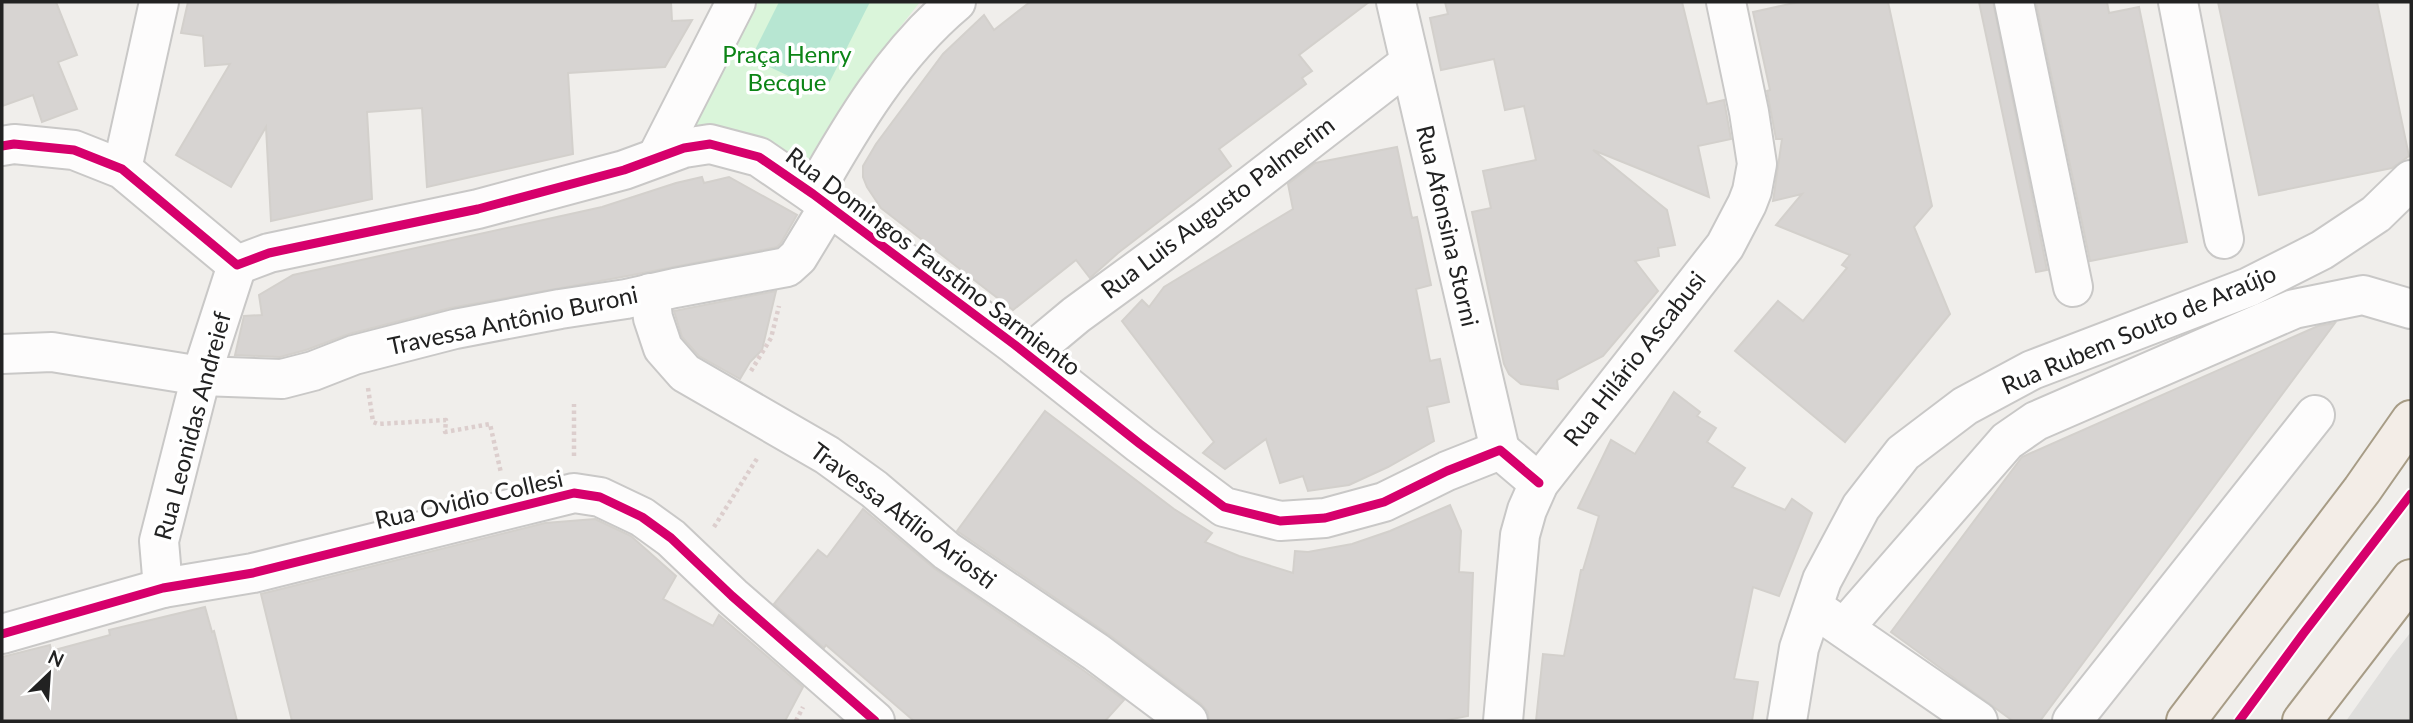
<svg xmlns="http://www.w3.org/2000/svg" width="2413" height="723" viewBox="0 0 2413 723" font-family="Lato,sans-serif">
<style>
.residential{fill:#dfdedc}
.park{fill:#daf5da}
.pitch{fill:#b7e6d2}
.building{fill:#d7d4d2;stroke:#d3d0cc;stroke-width:2}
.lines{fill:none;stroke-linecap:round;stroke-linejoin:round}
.minor-casing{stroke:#c9c8c7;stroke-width:42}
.major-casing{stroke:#a79c86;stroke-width:42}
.path{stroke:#dccecd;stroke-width:4.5;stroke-dasharray:3.5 3.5;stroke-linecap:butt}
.minor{stroke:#fdfcfc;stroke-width:38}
.major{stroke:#f3ede7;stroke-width:38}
.cycleway-casing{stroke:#fff;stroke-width:13}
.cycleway{stroke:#d6006c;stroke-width:9}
.labels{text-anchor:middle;stroke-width:7;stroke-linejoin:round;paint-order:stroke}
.park-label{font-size:24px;fill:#0c8416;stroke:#fff}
.street-label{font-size:24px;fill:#222;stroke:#fff}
</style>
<rect width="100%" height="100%" fill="#f0eeeb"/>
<path class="residential" d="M2411 632V721H2346L2392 656Z"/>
<path class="park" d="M747 2H920C877 56 836 109 803 170L686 124Z"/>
<path class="pitch" d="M779 2H870L824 93 751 58Z"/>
<g class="building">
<path d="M2 2H56L77 55 58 62 77 109 42 122 33 95 2 106Z"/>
<path d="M188 2H331V4L363 2H671L672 21 692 20 665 67 568 73 573 154 427 187 422 108 367 112 372 199 271 221 266 127 231 187 176 155 230 64 205 66 203 36 181 33Z"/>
<path d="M1030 2H1369L1299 55 1312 71 1302 78 1306 84 1219 149 1231 166 1118 253 1090 278 1076 260 1013 310 881 208 867 187 863 177V166L876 144 943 54 984 15 994 30Z"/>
<path d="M1445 2H1682L1707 104 1724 100 1731 139 1698 146 1709 197 1593 150 1667 210 1675 245 1658 248 1659 256 1635 261 1658 291 1603 356 1557 380 1558 389 1521 384 1509 374 1504 364 1472 212 1491 208 1483 171 1536 160 1524 106 1505 110 1494 59 1441 70 1430 18 1448 14Z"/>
<path d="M1799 2H1888L1932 206 1914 227 1950 314 1845 442 1735 351 1778 301 1803 321 1847 268 1842 265 1850 255 1776 225 1802 194 1773 201 1782 139H1776L1767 91 1770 90 1753 12Z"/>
<path d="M1979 2H1993L2047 270 2036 272Z"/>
<path d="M2036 2H2107L2109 13 2139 7 2187 242 2090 261Z"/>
<path d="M2218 2H2377L2409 156 2392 168 2259 195Z"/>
<path d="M1397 147 1412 218 1417 217 1431 285 1416 289 1430 361 1440 359 1449 402 1427 407 1434 441 1388 467 1349 485 1308 491 1303 476 1280 483 1266 439 1225 469 1203 453 1214 442 1122 321 1142 300 1149 307 1164 287 1293 209 1288 184 1315 163Z"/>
<path d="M702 177 704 183 729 177 797 215 781 243 777 247 622 277 450 308 349 334 306 350 280 357 235 355 244 316 262 315 259 295 293 275 602 207 676 183Z"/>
<path d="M776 291 762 350 750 362 740 379 699 356 682 337 674 311Z"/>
<path d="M2335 323 2040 721H2013L1891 632 2022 457 2318 326Z"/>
<path d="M1674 392 1700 412 1697 416 1716 428 1707 442 1745 468 1732 487 1785 510 1792 499 1812 513 1779 596 1753 587 1734 679 1758 682 1752 721H1536L1543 654 1564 656 1581 570H1583L1599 516 1578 508 1611 440 1635 454Z"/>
<path d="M1045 411 1174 509 1212 533 1205 542 1239 556 1293 573 1295 551 1308 552 1352 544 1390 531 1450 505 1461 531 1459 572 1473 573 1468 716 1442 721H1209L1208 712 1201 704 1108 634 957 531Z"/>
<path d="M863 509 935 569 1083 670 1124 700 1105 721H914L826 645 824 648 774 604 818 550 827 557Z"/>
<path d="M595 519 631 536 676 576 663 599 713 626 719 615 803 687 785 721H292L261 594 545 523Z"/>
<path d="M205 607 212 632 214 631 237 721H2V657L50 645 51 651 110 635 109 630Z"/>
</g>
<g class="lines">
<defs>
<g id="minor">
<path d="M1396 2 1500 450"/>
<path d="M2014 2 2073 287"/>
<path d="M2178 2 2224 239"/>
<path d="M2 146 14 144 74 150 122 169 237 265 269 253 478 209 624 170 684 148 710 144 759 157 813 194 1015 345 1140 444 1224 507 1280 521 1325 518 1384 502 1447 471 1500 450 1539 483"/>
<path d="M658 155 736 2"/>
<path d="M122 169 159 2"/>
<path d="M813 194C852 125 894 54 956 2"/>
<path d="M650 293 653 318 663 348 685 373 827 455 874 489 947 551 1096 652 1188 721"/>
<path d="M2 354 52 352 201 376 282 379 313 371 354 355 455 329 560 309 626 299 675 288 787 267 798 257 829 206"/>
<path d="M1028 355 1076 315 1206 220 1409 63"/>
<path d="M163 588 159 541 201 376 237 265"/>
<path d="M1823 614 1978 721"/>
<path d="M1844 628 2007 441 2036 421 2294 309 2363 295 2411 309"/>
<path d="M2 634 163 588 253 573 574 493 600 497 642 517 671 538 732 596 875 721"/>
<path d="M1503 721 1520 535 1527 510 1539 483 1725 246 1747 204 1752 191 1757 164 1749 112 1726 2"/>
<path d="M1787 721 1799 648 1822 580 1861 507 1903 453 1965 406 2032 370 2249 287 2322 250 2376 214 2411 180"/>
<path d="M2072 721 2315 415"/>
</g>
<g id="major">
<path d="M2186 721 2362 490 2411 420"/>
<path d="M2302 721 2411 579"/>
</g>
</defs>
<use href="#minor" class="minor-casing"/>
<use href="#major" class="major-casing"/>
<g class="path">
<path d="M751 371 771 338 779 306"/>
<path d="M368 388 373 422 378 424 446 420 445 432 490 424 501 473"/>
<path d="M574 456V404"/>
<path d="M714 527 758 457"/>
<path d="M796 721 803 707"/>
</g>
<use href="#minor" class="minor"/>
<use href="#major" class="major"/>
<defs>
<g id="cycleway">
<path d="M2 146 14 144 74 150 122 169 237 265 269 253 478 209 624 170 684 148 710 144 759 157 813 194 1015 345 1140 444 1224 507 1280 521 1325 518 1384 502 1447 471 1500 450 1539 483"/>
<path d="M2 634 163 588 253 573 574 493 600 497 642 517 671 538 732 596 875 721"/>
<path d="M2239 721 2303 634 2411 494"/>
</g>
</defs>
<use href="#cycleway" class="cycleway-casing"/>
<use href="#cycleway" class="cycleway"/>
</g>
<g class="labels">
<g class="park-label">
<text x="787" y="63">Praça Henry<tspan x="787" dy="28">Becque</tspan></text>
</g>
<g class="street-label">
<text transform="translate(1218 208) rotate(-37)" y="8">Rua Luis Augusto Palmerim</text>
<text transform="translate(1447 226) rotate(77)" y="8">Rua Afonsina Storni</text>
<text transform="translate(933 262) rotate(37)" y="8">Rua Domingos Faustino Sarmiento</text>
<text transform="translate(513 321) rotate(-12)" y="8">Travessa Antônio Buroni</text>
<text transform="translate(2139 330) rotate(-23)" y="8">Rua Rubem Souto de Araújo</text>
<text transform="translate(1635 359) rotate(-52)" y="8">Rua Hilário Ascabusi</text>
<text transform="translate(193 426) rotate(-75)" y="8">Rua Leonidas Andreief</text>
<text transform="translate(469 500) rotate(-13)" y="8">Rua Ovidio Collesi</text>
<text transform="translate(903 516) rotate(37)" y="8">Travessa Atílio Ariosti</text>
</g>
</g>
<rect width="2413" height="723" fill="none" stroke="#222222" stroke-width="7"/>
<g transform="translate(49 674) rotate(25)" stroke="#ffffff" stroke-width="5" paint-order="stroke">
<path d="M0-5L12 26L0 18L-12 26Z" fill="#222222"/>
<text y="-10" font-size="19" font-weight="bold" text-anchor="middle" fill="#222222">N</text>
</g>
</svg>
